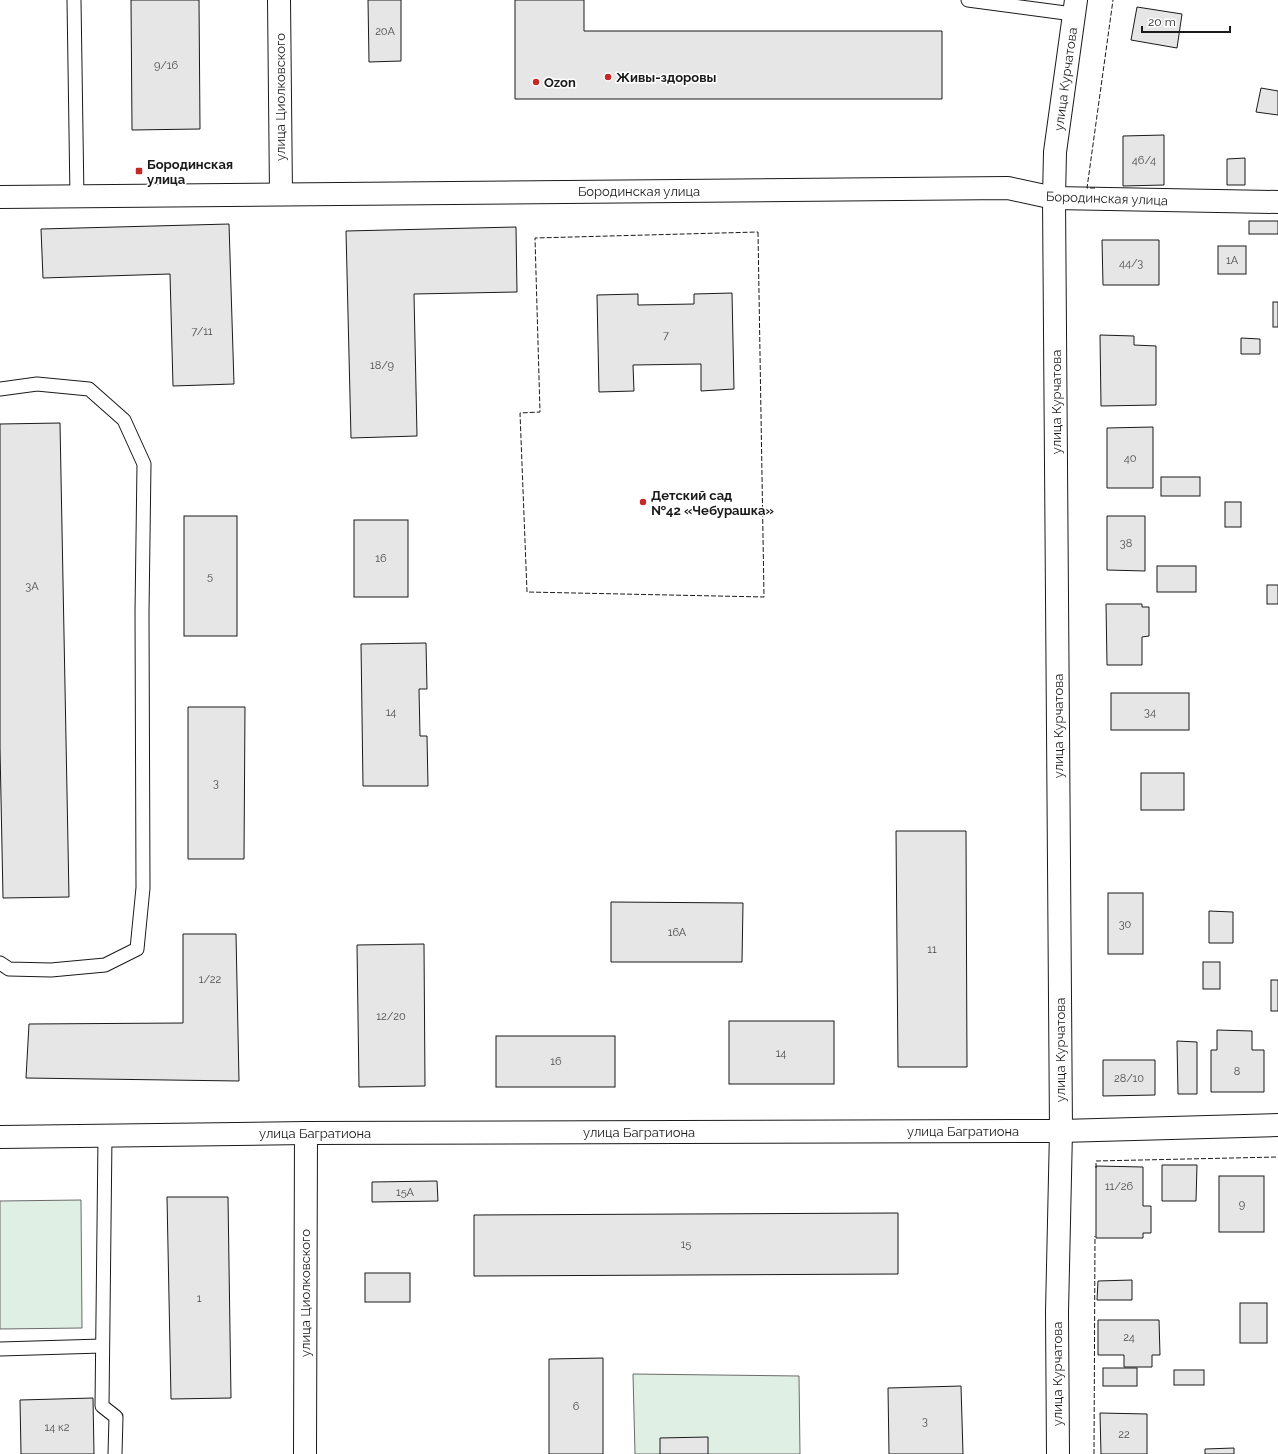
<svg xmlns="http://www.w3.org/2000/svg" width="1278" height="1454" viewBox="0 0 1278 1454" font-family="Raleway,sans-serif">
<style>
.green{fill:#e0efe3;stroke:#6a6a6a}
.building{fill:#e6e6e6;stroke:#1a1a1a}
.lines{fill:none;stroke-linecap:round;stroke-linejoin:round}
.service-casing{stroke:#1a1a1a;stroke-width:15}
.minor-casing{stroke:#1a1a1a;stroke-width:24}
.tertiary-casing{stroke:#1a1a1a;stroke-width:24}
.service{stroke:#fff;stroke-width:13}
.minor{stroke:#fff;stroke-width:22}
.tertiary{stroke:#fff;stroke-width:22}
.fence{stroke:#1a1a1a;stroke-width:1;stroke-dasharray:5 2;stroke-linecap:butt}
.poi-dot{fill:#c62828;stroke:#fff;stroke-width:1.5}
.labels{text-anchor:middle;stroke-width:3;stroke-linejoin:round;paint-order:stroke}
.number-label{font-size:11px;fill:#4d4d4d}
.poi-label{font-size:13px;font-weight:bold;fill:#1a1a1a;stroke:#fff;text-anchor:start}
.street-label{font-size:13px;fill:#1a1a1a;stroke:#fff}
</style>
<rect width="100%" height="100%" fill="#fff"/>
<g class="green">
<path d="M81 1200 82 1328 0 1329V1201Z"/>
<path d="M633 1374 799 1376 800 1454H635Z"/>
</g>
<g class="building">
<path d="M131 0H199L200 129 132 130Z"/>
<path d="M368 0H401V61L369 62Z"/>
<path d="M515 0H584V31H942V99H515Z"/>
<path d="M1137 7 1182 14 1177 48 1131 40Z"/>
<path d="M1261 88 1278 91V115L1256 112Z"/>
<path d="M1164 135V185L1123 186V136Z"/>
<path d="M1245 158V185H1227V159Z"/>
<rect x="1249" y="221" width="29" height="13"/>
<path d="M229 224 234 384 173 386 170 274 43 278 41 229Z"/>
<path d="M516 227 517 292 414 294 417 436 351 438 346 231Z"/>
<path d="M1102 240H1159V285H1103Z"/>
<rect x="1218" y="246" width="28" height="28"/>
<path d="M732 293 734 389 701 391V364L633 365 634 391 599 392 597 295 638 294V305L694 304V294Z"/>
<rect x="1273" y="302" width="5" height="25"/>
<path d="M1100 335 1134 336V345L1156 346V405L1101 406Z"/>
<path d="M1241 338 1260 339V354H1241Z"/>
<path d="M60 423 69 897 3 898 0 748V424Z"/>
<path d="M1153 427V488H1107V428Z"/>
<rect x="1161" y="477" width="39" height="19"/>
<rect x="1225" y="502" width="16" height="25"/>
<rect x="184" y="516" width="53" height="120"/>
<path d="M1107 516H1145V571L1107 570Z"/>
<rect x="354" y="520" width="54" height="77"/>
<rect x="1157" y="566" width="39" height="26"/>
<rect x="1267" y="585" width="11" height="19"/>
<path d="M1106 604H1142V607H1149V636L1142 637V665H1107Z"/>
<path d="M426 643 427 689H419L420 736H427L428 786H363L361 644Z"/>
<rect x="1111" y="693" width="78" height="37"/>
<path d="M188 707H245L244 859H188Z"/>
<rect x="1141" y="773" width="43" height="37"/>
<path d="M896 831H966L967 1067H898Z"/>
<rect x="1108" y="893" width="35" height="61"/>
<path d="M611 902 743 903 742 962H611Z"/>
<path d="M1209 911 1233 912V943H1209Z"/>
<path d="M183 934H236L239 1081 26 1078 29 1024 183 1023Z"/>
<path d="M424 944 425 1086 359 1087 357 945Z"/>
<rect x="1203" y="962" width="17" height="27"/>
<rect x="1271" y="980" width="7" height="31"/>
<rect x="729" y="1021" width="105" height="63"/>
<path d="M1217 1030 1252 1031V1050H1264V1092H1211V1050H1217Z"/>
<rect x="496" y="1036" width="119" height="51"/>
<path d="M1177 1041 1197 1042V1094H1178Z"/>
<path d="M1103 1060H1155V1095L1103 1096Z"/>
<path d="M1162 1165H1197L1196 1201H1162Z"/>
<path d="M1096 1166 1143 1167V1206H1151V1233H1143V1238H1096Z"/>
<rect x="1219" y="1176" width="45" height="56"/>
<path d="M437 1181 438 1201 372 1202V1182Z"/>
<path d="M167 1197H228L231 1398 171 1399Z"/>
<path d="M898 1213V1274L474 1276V1215Z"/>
<rect x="365" y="1273" width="45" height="29"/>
<path d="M1132 1280V1300H1097L1098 1281Z"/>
<rect x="1240" y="1303" width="27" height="40"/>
<path d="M1098 1320H1159L1160 1355H1152V1367H1124V1355H1098Z"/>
<path d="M603 1358V1454H549V1359Z"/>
<rect x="1103" y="1368" width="34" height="18"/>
<rect x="1174" y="1370" width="30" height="15"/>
<path d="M961 1386 963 1454H889L888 1388Z"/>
<path d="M93 1398 94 1454H21L20 1400Z"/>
<path d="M1100 1413 1147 1414V1454H1101Z"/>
<path d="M708 1437V1454H660V1438Z"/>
<path d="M1234 1448V1454H1205V1449Z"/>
</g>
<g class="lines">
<defs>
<g id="service">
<path d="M74 0 77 198"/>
<path d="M968 0 1073 14"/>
<path d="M0 389 37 384 89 389 124 420 144 464 142 612 143 888 137 949 105 965 51 970 9 969 0 963"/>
<path d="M105 1136 102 1406 116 1417 115 1454"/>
<path d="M0 1349 102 1346"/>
</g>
<g id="minor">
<path d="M1054 198 1278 202"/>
<path d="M0 1137 306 1133 1061 1131 1278 1125"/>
<path d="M305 1454 306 1133"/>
</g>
<g id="tertiary">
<path d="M279 0 281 194"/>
<path d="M0 197 1008 188 1054 198"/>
<path d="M1058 1454 1057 1312 1061 1131 1054 198 1055 152 1076 0"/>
</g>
</defs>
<use href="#service" class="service-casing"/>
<use href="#minor" class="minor-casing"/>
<use href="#tertiary" class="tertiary-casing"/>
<use href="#service" class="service"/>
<use href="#minor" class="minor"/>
<use href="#tertiary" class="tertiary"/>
<g class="fence">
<path d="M1095 188H1087L1113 0"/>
<path d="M758 232 764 597 527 592 520 413 540 412 535 238Z"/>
<path d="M1096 1168V1161L1278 1157"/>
<path d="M1094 1454 1095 1236"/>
</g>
</g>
<g class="poi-dot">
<circle cx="608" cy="77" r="4"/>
<circle cx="536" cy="82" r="4"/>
<rect x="135" y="167" width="8" height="8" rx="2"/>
<circle cx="643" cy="502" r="4"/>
</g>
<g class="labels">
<g class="number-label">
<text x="385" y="35">20А</text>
<text x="166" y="69">9/16</text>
<text x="1144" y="164">46/4</text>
<text x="1232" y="264">1А</text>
<text x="1131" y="267">44/3</text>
<text x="202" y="335">7/11</text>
<text x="666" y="339">7</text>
<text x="382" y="369">18/9</text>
<text x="1130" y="462">40</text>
<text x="1126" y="547">38</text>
<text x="381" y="562">16</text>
<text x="210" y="580">5</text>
<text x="32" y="590">3А</text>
<text x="391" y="716">14</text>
<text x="1150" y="716">34</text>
<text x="216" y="787">3</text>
<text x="1125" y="928">30</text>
<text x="677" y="936">16А</text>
<text x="932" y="953">11</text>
<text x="210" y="983">1/22</text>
<text x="391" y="1020">12/20</text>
<text x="781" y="1057">14</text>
<text x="556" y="1065">16</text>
<text x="1237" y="1075">8</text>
<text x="1129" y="1082">28/10</text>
<text x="1119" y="1190">11/26</text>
<text x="405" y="1196">15А</text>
<text x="1242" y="1208">9</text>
<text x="686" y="1248">15</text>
<text x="199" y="1302">1</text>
<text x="1129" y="1341">24</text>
<text x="576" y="1410">6</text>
<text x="925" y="1425">3</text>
<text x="57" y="1431">14 к2</text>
<text x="1124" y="1438">22</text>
</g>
<g class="poi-label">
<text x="616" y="82">Живы-здоровы</text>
<text x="544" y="87">Ozon</text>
<text x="147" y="169">Бородинская<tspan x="147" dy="15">улица</tspan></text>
<text x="651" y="500">Детский сад<tspan x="651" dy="15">№42 «Чебурашка»</tspan></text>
</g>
<g class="street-label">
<text transform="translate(1065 79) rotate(-82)" y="5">улица Курчатова</text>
<text transform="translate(280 97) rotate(-90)" y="5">улица Циолковского</text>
<text x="639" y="196">Бородинская улица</text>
<text transform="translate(1107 198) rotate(2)" y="5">Бородинская улица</text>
<text transform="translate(1056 402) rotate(-90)" y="5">улица Курчатова</text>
<text transform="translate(1058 726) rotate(-90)" y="5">улица Курчатова</text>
<text transform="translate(1060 1050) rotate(-90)" y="5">улица Курчатова</text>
<text x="963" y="1136">улица Багратиона</text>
<text x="639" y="1137">улица Багратиона</text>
<text x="315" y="1138">улица Багратиона</text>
<text transform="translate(305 1293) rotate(-90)" y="5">улица Циолковского</text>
<text transform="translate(1057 1374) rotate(-90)" y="5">улица Курчатова</text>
</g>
</g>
<path d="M1142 26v6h88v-6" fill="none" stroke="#1a1a1a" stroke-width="2"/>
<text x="1148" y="26" font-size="12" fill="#1a1a1a" stroke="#ffffff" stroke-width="3" paint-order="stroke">20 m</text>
</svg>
